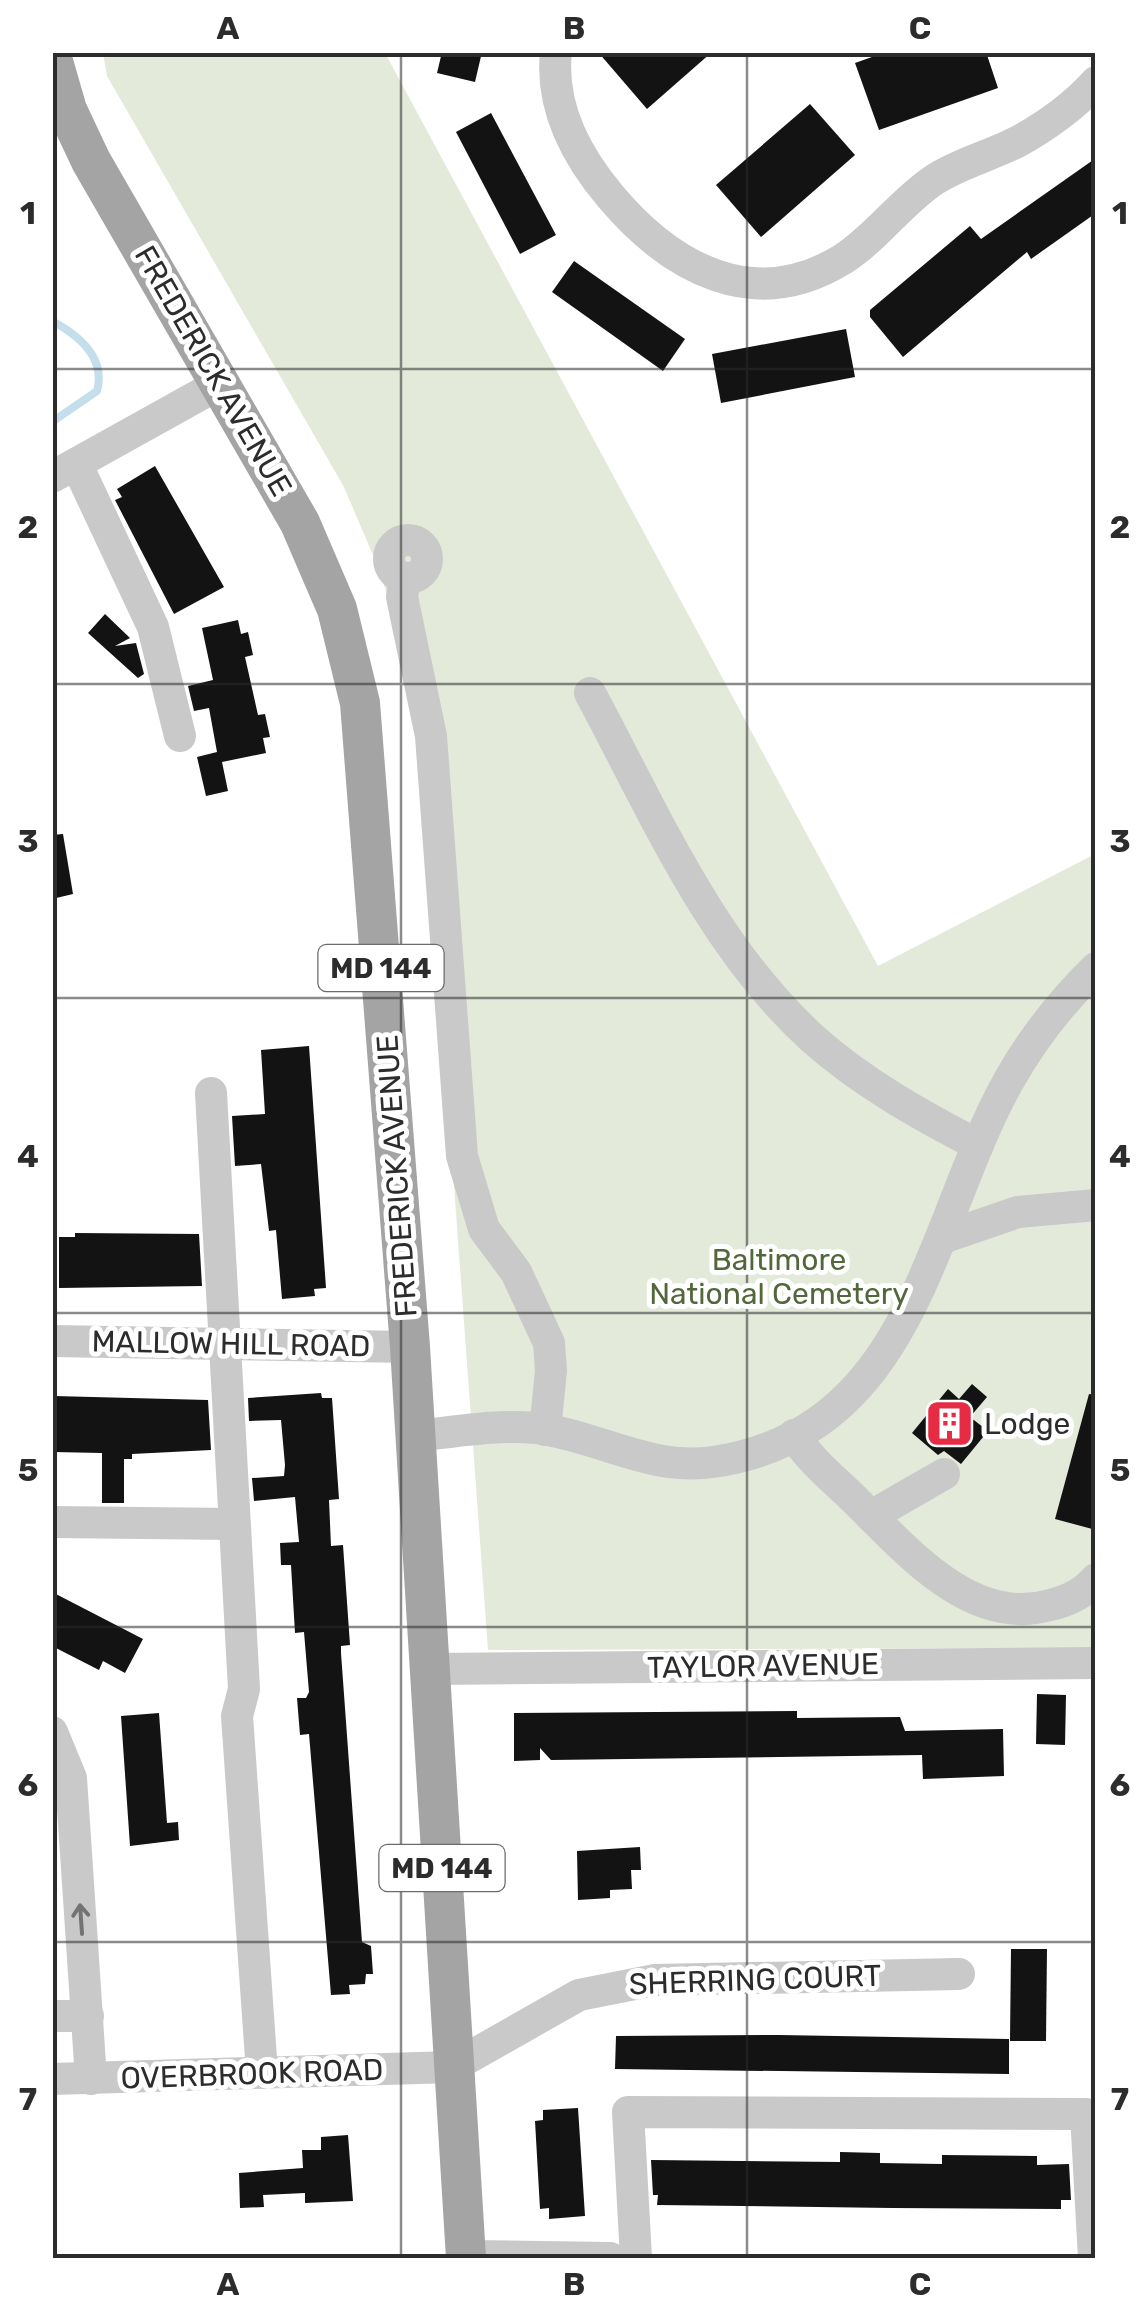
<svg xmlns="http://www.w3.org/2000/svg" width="1148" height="2311" viewBox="0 0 1148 2311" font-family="Rubik,sans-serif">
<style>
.green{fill:#e3ead9}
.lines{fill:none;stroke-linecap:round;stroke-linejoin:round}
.stream{stroke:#c5deeb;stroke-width:8}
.building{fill:#131313}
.minor{stroke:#c9c9c9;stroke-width:32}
.major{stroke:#a4a4a4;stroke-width:40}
.oneway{stroke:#737373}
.grid{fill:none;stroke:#2c2c2c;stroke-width:2.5;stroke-opacity:0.55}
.labels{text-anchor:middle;stroke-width:10;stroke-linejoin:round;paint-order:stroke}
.shield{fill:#fff;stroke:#6b6b6b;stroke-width:2.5}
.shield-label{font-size:28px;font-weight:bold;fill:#2c2c2c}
.street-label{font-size:30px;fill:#2c2c2c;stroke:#fff}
.park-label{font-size:30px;fill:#52673a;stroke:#fff}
.poi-label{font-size:30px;fill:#2c2c2c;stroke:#fff;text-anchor:start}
.neatline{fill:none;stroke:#2c2c2c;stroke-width:4}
.grid-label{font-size:32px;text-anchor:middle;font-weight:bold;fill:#2c2c2c}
</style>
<rect width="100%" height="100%" fill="#fff"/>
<path class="green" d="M103 53H385L878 966 1095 854V1648L488 1650 425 789 405 650 378 567 344 487 107 76Z"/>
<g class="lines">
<path class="stream" d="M52 321C80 336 106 358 97 391L52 422"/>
</g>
<g class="building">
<path d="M442 52H482L475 82 437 73Z"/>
<path d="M598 52H712L647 109Z"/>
<path d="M886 52H986L998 88 879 130 855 63Z"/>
<path d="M810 104 855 155 761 237 716 185Z"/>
<path d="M491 113 556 235 520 254 456 132Z"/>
<path d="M1096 158V213L1031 259 1027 252 903 357 870 317V310L970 226 981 239Z"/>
<path d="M574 261 685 339 663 371 552 292Z"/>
<path d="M846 329 855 377 721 403 712 354Z"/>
<path d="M155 466 224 587 174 614 115 500 122 497 117 489Z"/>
<path d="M105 614 130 638 115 646 136 643 144 674 138 678 88 633Z"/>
<path d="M238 620 241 634 248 632 253 655 245 657 258 715 265 714 270 737 263 738 266 753 222 762 228 791 206 796 197 757 217 752 209 708 194 711 188 686 213 680 202 628Z"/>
<path d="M63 834 73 894 52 899V835Z"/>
<path d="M309 1046 326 1288 314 1289 315 1296 282 1299 276 1230 269 1231 261 1164 235 1166 232 1116 265 1114 261 1050Z"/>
<path d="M75 1233 199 1234 202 1286 59 1288V1237H75Z"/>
<path d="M972 1384 987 1397 970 1417 988 1431 961 1464 944 1451 938 1455 912 1433 948 1389 959 1399Z"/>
<path d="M321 1393 322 1398H332L339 1499 329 1500 331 1546 343 1545 350 1645 341 1646V1653L362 1942 371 1946 373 1974H366L365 1984 349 1985 350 1994 331 1995 309 1734 300 1735 297 1698H306L309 1692 304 1632 295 1633 291 1565H281L280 1543 299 1542 295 1497 254 1501 252 1478 284 1476 285 1465 281 1420 249 1421 248 1398Z"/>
<path d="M1089 1394 1096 1395V1530L1055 1519Z"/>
<path d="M54 1396 208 1400 211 1450 132 1454V1459H124V1503H102V1453L53 1452Z"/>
<path d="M52 1592 143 1639 125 1673 103 1661 99 1670 52 1646Z"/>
<path d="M1037 1694 1066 1695 1065 1745 1036 1744Z"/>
<path d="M797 1711V1718L900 1717 905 1731 1003 1729 1004 1776 923 1779 922 1755 551 1760 540 1748V1760L514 1761V1713Z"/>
<path d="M159 1713 167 1823 178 1822 179 1840 130 1846 121 1716Z"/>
<path d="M640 1847 641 1870H631L632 1889 610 1890V1898L578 1900 577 1851Z"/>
<path d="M1011 1949H1047L1046 2041H1010Z"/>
<path d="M779 2035 1009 2039V2074L615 2069 616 2036Z"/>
<path d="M578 2108 585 2216 549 2219V2208L540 2209 535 2121 543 2120V2110Z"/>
<path d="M348 2135 353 2201 305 2203V2193L263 2195 264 2207 240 2208 239 2173 303 2168 302 2150H321V2137Z"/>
<path d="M840 2152 880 2153V2163L942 2164V2155L1037 2156V2165L1069 2164 1071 2200H1061V2209L892 2208 657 2205 658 2195H653L651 2160 840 2162Z"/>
</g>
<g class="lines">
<g class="minor">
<path d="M556 52C550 107 577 157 611 197 672 269 755 314 843 259 876 238 901 202 934 180 960 163 990 156 1017 142 1045 127 1075 105 1096 82"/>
<path d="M77 465 153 627 180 736"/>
<path d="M52 477 221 383"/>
<circle cx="408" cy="559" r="19"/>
<path d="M405 578 402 597 431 736 462 1156 484 1229 516 1272 549 1343 551 1371 545 1430"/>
<path d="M590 693C654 812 710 945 812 1038 861 1082 920 1115 978 1145"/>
<path d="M211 1093 244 1689 237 1716 262 2073"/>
<path d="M945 1237 1018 1212 1096 1205"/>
<path d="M52 1341 410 1347"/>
<path d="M794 1435C810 1461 836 1481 857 1502 906 1550 972 1628 1050 1605 1068 1601 1084 1593 1096 1579"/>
<path d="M416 1436C455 1432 497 1424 536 1428 598 1436 649 1471 713 1462 915 1432 928 1226 1008 1082 1031 1041 1062 1001 1096 968"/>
<path d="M871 1516 944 1474"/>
<path d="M52 1522 233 1524"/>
<path d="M431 1669 1096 1663"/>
<path d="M52 1732 71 1778 91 2079"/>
<path d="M52 2016H88"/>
<path d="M52 2079 452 2067 579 1995 655 1980 959 1974"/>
<path d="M466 2256 610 2258"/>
<path d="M636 2258 628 2112 1086 2114 1094 2258"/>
</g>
<path class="major" d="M52 58 67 110 91 161 300 523 337 609 360 703 410 1347 466 2258"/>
</g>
<defs><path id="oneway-shaft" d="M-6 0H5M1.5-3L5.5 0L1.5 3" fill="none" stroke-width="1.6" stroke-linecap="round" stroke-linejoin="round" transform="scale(2.5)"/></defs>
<use class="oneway" href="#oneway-shaft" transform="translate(81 1919) rotate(-94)"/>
<path class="grid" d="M401 52V2258M747 52V2258M52 369H1096M52 684H1096M52 998H1096M52 1313H1096M52 1627H1096M52 1942H1096"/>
<defs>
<symbol id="building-square" viewBox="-11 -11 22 22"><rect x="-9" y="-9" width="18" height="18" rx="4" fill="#e52c44" stroke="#fff"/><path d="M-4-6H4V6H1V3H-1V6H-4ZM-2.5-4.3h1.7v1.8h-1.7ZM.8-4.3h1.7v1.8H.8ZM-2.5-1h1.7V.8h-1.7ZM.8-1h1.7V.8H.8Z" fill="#fff"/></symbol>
</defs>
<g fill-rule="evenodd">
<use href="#building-square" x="922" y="1396" width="55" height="55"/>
</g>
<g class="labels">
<g class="shield">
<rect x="318.5" y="945" width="125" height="46" rx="8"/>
<rect x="379.5" y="1845" width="125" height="46" rx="8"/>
</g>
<g class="shield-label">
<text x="381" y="978">MD 144</text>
<text x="442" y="1878">MD 144</text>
</g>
<g class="street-label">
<text transform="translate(213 371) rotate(60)" y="10">FREDERICK AVENUE</text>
<text transform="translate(397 1176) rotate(-94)" y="10">FREDERICK AVENUE</text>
<text transform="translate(231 1344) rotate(1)" y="10">MALLOW HILL ROAD</text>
<text transform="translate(763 1666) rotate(-1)" y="10">TAYLOR AVENUE</text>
<text transform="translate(755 1980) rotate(-2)" y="10">SHERRING COURT</text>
<text transform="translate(252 2074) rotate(-2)" y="10">OVERBROOK ROAD</text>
</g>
<g class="park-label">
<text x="779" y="1270">Baltimore<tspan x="779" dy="34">National Cemetery</tspan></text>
</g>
<g class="poi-label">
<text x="984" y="1434">Lodge</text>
</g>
</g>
<rect width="1148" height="2311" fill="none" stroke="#ffffff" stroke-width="110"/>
<rect x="55" y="55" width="1038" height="2201" class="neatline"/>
<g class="grid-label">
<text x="228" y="39">A</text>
<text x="574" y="39">B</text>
<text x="920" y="39">C</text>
<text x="28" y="224">1</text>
<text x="1120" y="224">1</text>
<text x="28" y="538">2</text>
<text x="1120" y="538">2</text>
<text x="28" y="852">3</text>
<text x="1120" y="852">3</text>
<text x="28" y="1167">4</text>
<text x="1120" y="1167">4</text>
<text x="28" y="1481">5</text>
<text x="1120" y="1481">5</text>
<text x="28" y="1796">6</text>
<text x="1120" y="1796">6</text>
<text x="28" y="2110">7</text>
<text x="1120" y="2110">7</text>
<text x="228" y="2295">A</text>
<text x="574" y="2295">B</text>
<text x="920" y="2295">C</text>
</g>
</svg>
